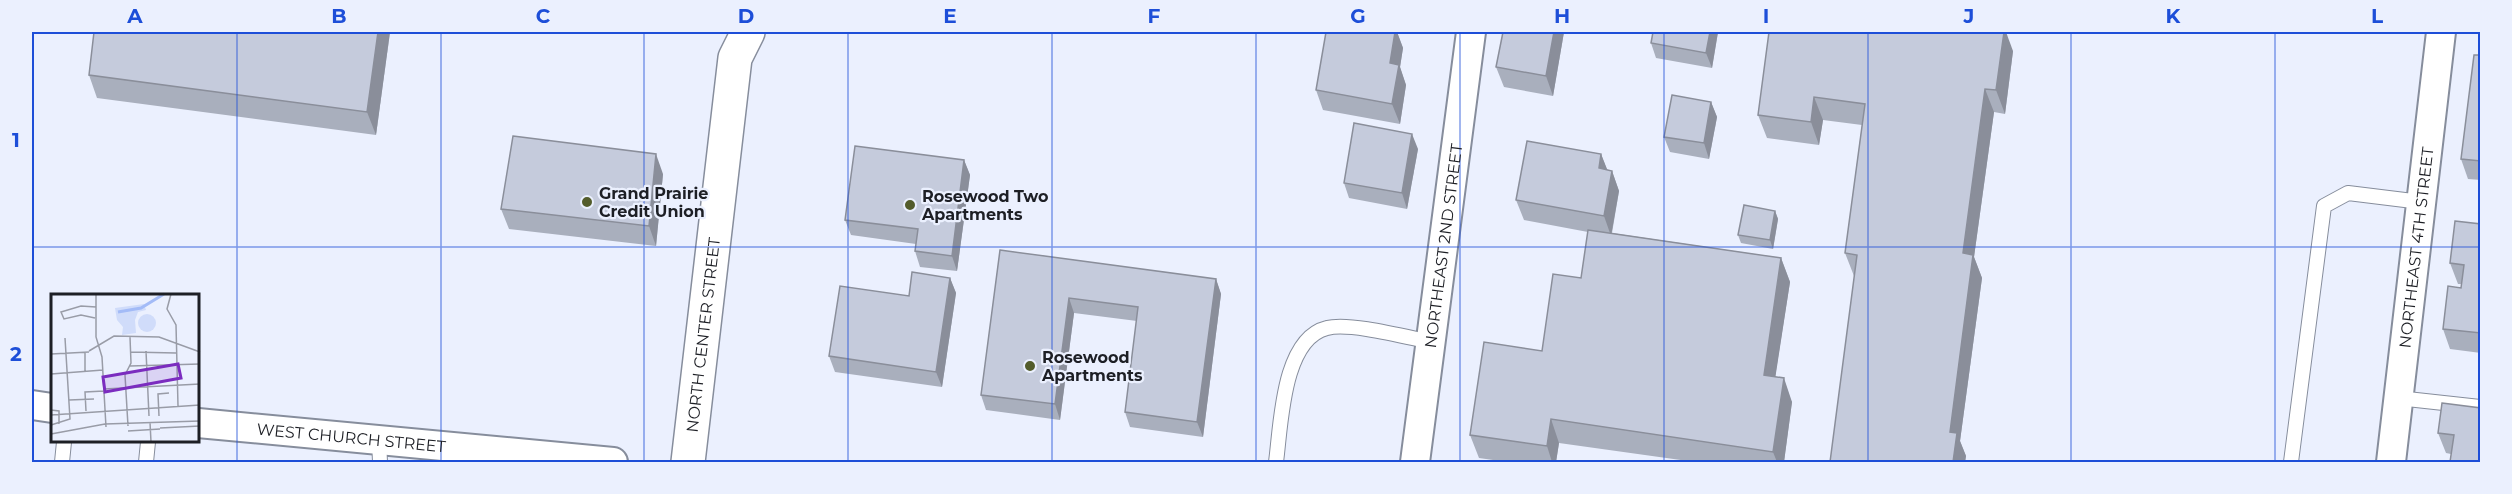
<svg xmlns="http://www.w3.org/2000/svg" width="2512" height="494" viewBox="0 0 2512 494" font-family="Montserrat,sans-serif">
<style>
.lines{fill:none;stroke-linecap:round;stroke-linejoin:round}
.service-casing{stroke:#868d9c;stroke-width:16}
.minor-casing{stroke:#868d9c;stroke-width:32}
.tertiary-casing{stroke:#868d9c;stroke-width:36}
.service{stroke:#fff;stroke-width:14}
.minor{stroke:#fff;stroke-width:28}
.tertiary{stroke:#fff;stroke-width:33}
.wall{fill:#a9afbd}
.shaded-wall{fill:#8a8e9a}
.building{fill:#c5cbdc;stroke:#8a8e9a;stroke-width:1.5}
.grid{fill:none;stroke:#1d4ed8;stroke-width:1.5;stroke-opacity:0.55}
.poi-dot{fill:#535c2b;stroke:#ebf0fe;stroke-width:2}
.labels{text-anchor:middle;stroke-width:4.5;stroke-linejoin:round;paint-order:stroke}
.poi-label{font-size:16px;font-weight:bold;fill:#1d1f25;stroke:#ebf0fe;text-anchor:start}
.street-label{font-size:16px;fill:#1d1f25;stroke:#ebf0fe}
.inset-river{fill:none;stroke:#a3bbf7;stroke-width:3}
.inset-road{fill:none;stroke:#999ca7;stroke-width:1.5}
.view{fill:#7b2cbf;fill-opacity:0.15;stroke:#7b2cbf;stroke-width:3}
.inset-edge{fill:none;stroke:#1d1f25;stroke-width:3}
.neatline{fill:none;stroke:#1d4ed8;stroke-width:2}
.grid-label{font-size:20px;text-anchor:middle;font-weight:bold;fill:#1d4ed8}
</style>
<rect width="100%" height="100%" fill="#ebf0fe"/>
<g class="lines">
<defs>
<g id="service">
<path d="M2398 398 2480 407"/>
<path d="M379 440 380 462"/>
<path d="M62 462 64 442"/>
<path d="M146 462 148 442"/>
<path d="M1276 462C1281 426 1282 339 1327 328 1349 322 1406 337 1431 342"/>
<path d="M2291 462 2324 206 2348 193 2421 202"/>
</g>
<g id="minor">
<path d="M32 405 52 408"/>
<path id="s1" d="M198 423 613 462"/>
<path id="s2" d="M1415 462 1471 32"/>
<path id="s3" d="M2391 462 2441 32"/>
</g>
<g id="tertiary">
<path id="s4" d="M688 462 735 58 748 32"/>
</g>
</defs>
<use href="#service" class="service-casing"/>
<use href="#minor" class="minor-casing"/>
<use href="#tertiary" class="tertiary-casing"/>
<use href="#service" class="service"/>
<use href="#minor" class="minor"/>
<use href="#tertiary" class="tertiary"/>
</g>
<g class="wall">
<path d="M390 32 376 135 97 98 89 75Z"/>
<path d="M1326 32H1397L1403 48 1400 67 1406 85 1400 124 1323 110 1316 90Z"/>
<path d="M1503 32H1564L1553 96 1504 87 1496 67Z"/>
<path d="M1718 32 1712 68 1656 58 1651 43Z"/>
<path d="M1769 32 2013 51 2005 114 1994 112 1974 257 1982 278 1960 441 1966 456 1965 462H1830L1855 277 1854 276 1845 253 1862 125 1823 120 1819 145 1767 138 1758 115Z"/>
<path d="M2481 55V180L2468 179 2461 159Z"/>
<path d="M1711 102 1717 117 1709 159 1670 152 1664 137Z"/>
<path d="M1418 149 1407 209 1349 198 1344 183Z"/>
<path d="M1601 154 1607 170 1612 171 1619 191 1612 233 1781 258 1790 282 1775 377 1792 402 1784 462H1695L1559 443 1556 462H1507L1479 458 1470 435 1542 351 1581 278 1588 232 1524 220 1516 200Z"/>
<path d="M964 160 970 175 957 271 920 267 915 251 916 244 851 235 845 220Z"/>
<path d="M663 174 656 246 509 229 501 209Z"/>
<path d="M1775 211 1778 219 1773 249 1741 243 1738 235Z"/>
<path d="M2481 224V353L2450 349 2443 329 2461 288 2462 284H2458L2450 263Z"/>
<path d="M1000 250 1216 279 1221 294 1203 437 1130 427 1125 412 1137 321 1074 313 1060 420 986 410 981 395Z"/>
<path d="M950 278 956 293 942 387 835 372 829 356 909 296Z"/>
<path d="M2481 408 2451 454 2446 453 2438 433Z"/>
</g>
<g class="shaded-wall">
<path d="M378 32H390L376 135 367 112Z"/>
<path d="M1395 32H1397L1403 48 1400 67 1406 85 1400 124 1392 104 1390 63Z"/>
<path d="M1554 32H1564L1553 96 1546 76Z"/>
<path d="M1710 32H1718L1712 68 1706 53Z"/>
<path d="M2004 32H2006L2013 51 2005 114 1996 90Z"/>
<path d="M1985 89 1994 112 1974 257 1982 278 1960 441 1966 456 1965 462H1953L1950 432 1963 253Z"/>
<path d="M1814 97 1823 120 1819 145 1811 122Z"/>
<path d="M1711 102 1717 117 1709 159 1704 143Z"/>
<path d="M1412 134 1418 149 1407 209 1402 193Z"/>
<path d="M656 154 663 174 656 246 649 226Z"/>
<path d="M1601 154 1609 174 1599 168Z"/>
<path d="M964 160 970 175 957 271 952 256Z"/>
<path d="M1612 171 1619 191 1611 236 1604 216Z"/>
<path d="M1775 211 1778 219 1773 249 1770 240Z"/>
<path d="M1781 258 1790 282 1772 399 1764 375Z"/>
<path d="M950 278 956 293 942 387 936 372Z"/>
<path d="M1216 279 1221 294 1203 437 1197 422Z"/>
<path d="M1069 298 1074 313 1060 420 1055 404Z"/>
<path d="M1784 378 1792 402 1784 462H1777L1773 452Z"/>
<path d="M1551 419 1559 443 1556 462H1552L1547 446Z"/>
</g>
<g class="building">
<path d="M94 32H378L367 112 89 75Z"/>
<path d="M1326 32H1395L1390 63 1399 65 1392 104 1316 90Z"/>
<path d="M1503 32H1554L1546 76 1496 67Z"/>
<path d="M1653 32H1710L1706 53 1651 43Z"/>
<path d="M1769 32H2004L1996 90 1985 89 1963 253 1973 255 1950 432 1957 433 1953 462H1830L1857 255 1845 253 1865 104 1814 97 1811 122 1758 115Z"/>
<path d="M2474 55H2481V161L2461 159Z"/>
<path d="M1672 95 1711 102 1704 143 1664 137Z"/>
<path d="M1354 123 1412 134 1402 193 1344 183Z"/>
<path d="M513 136 656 154 649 226 501 209Z"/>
<path d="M1527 141 1601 154 1599 168 1612 171 1604 216 1516 200Z"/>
<path d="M855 146 964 160 952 256 915 251 918 229 845 220Z"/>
<path d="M1744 205 1775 211 1770 240 1738 235Z"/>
<path d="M2455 221 2481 224V333L2443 329 2448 286 2461 288 2464 265 2450 263Z"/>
<path d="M1588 230 1781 258 1764 375 1784 378 1773 452 1551 419 1547 446 1470 435 1484 342 1542 351 1553 274 1581 278Z"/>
<path d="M1000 250 1216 279 1197 422 1125 412 1138 307 1069 298 1055 404 981 395Z"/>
<path d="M912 272 950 278 936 372 829 356 840 286 909 296Z"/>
<path d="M2442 403 2481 408V462H2450L2454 435 2438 433Z"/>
</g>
<path class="grid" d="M237 32V462M441 32V462M644 32V462M848 32V462M1052 32V462M1256 32V462M1460 32V462M1664 32V462M1868 32V462M2071 32V462M2275 32V462M32 247H2480"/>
<g class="poi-dot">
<circle cx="587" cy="202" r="6"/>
<circle cx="910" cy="205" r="6"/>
<circle cx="1030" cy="366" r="6"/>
</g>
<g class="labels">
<g class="poi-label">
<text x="599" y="199">Grand Prairie<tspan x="599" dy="18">Credit Union</tspan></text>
<text x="922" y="202">Rosewood Two<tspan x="922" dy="18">Apartments</tspan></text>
<text x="1042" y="363">Rosewood<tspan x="1042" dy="18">Apartments</tspan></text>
</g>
<g class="street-label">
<text dy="6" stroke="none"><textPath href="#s2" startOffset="218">NORTHEAST 2ND STREET</textPath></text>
<text dy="6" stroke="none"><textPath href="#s3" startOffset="216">NORTHEAST 4TH STREET</textPath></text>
<text dy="6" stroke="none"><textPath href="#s4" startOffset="128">NORTH CENTER STREET</textPath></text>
<text dy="6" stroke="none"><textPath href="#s1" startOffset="154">WEST CHURCH STREET</textPath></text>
</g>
</g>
<g transform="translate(51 294)">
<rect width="148" height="148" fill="#ebf0fe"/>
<path d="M93 10 95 16 87 18 84 26 85 39 71 41 72 33 66 26 64 14Z" fill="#d0dcfa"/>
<path d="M87 29a9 9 0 1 1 18 0a9 9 0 1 1-18 0Z" fill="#d0dcfa"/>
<path class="inset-river" d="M67 18 90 14 113 0"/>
<path class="inset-road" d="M45 0V43L51 63 55 133M120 0 116 15 125 31 127 112M44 24 30 21 13 25 10 18 30 12 45 13M38 57 63 42 108 43 149 58M95 57 98 122M79 58 125 59M0 60 38 58M79 72 149 70M34 78V58M0 80 52 76M53 95 149 90M18 106 43 105M0 116 8 117V130M35 117 34 98 53 97M0 121 149 111M108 122 107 100 118 99M99 128 100 148M0 131 19 125 14 44M77 132 74 81 80 69 79 43M109 134 149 132M77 137 109 135M0 140 54 130 149 127"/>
<path class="view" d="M127 70 130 84 54 98 52 83Z"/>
<rect width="148" height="148" class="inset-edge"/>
</g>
<rect width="2512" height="494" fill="none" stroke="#ebf0fe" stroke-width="66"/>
<rect x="33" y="33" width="2446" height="428" class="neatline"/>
<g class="grid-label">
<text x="135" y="23">A</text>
<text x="339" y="23">B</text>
<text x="543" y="23">C</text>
<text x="746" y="23">D</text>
<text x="950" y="23">E</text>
<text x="1154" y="23">F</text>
<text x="1358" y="23">G</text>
<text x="1562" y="23">H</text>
<text x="1766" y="23">I</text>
<text x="1969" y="23">J</text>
<text x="2173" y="23">K</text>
<text x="2377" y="23">L</text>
<text x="16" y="147">1</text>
<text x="16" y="361">2</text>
</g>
</svg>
